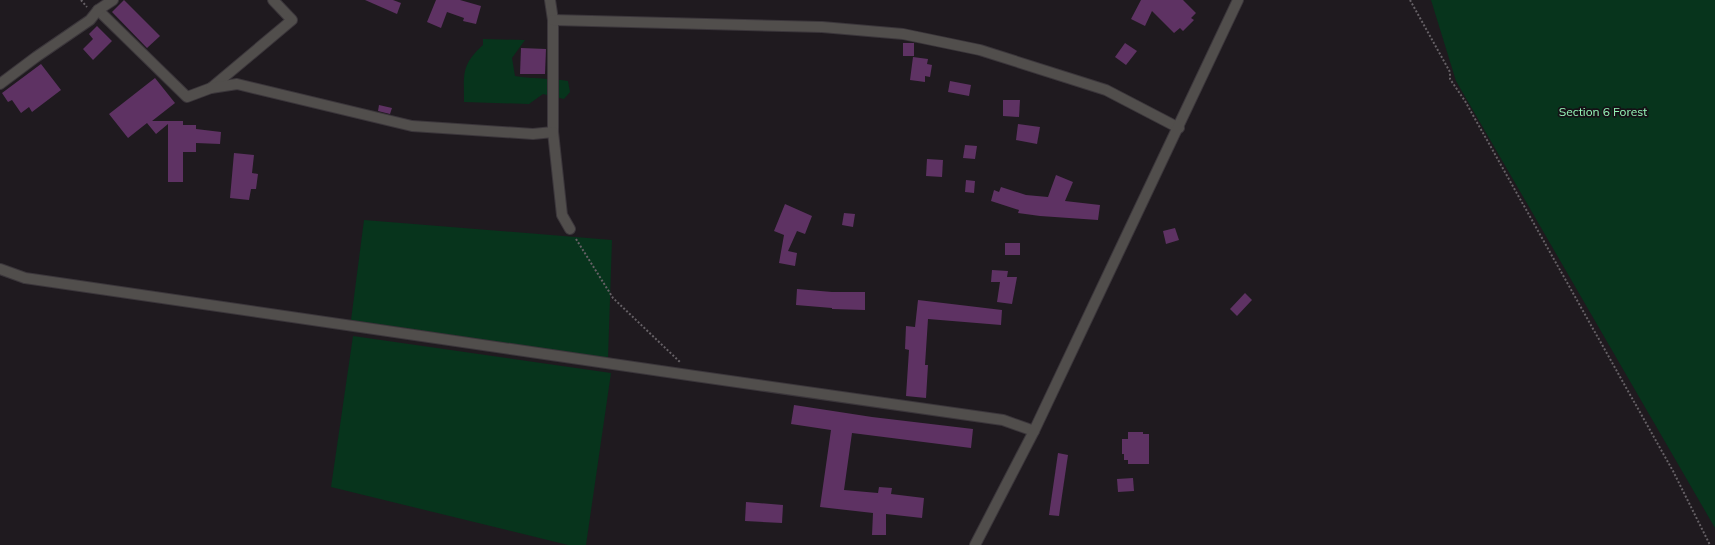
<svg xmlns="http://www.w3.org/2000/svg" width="1715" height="545" viewBox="0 0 1715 545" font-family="Mulish,sans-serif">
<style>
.green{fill:#07341c}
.building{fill:#5e3263}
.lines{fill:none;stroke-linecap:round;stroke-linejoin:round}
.street-casing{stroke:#3b363b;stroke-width:12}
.path{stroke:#666166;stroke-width:2;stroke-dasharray:2 2;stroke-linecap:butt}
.street{stroke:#514e4c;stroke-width:10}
.labels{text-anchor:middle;stroke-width:3.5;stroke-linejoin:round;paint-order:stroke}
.park-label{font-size:12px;fill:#97f7b9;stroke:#151116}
</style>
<rect width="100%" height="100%" fill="#1f1a1f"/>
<g class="green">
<path d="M1431 0H1715V528L1456 81Z"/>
<path d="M483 39 525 40 512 58 515 76C533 79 550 78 568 81L570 92 564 99 543 94 529 104 464 102C464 74 461 65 483 45Z"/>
<path d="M364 220 612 240 608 358 351 320Z"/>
<path d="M353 336 611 373 586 545H568L331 487Z"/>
</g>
<g class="building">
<path d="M124 0 160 36 147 48 112 12Z"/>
<path d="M365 0H393L401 3 397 14Z"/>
<path d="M436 0H460L481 6 476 24 463 21 464 18 447 12 441 28 427 22Z"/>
<path d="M1141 0H1183L1196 13 1191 18 1194 20 1183 31 1180 28 1174 33 1152 11 1145 26 1131 19Z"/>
<path d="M97 26 112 41 93 60 83 49 93 39 89 34Z"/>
<rect x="903" y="43" width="11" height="13"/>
<path d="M1125 43 1137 51 1126 65 1115 57Z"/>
<path d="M521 48 546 49 545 74H520Z"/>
<path d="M913 57 928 59 927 64 932 65 930 77 925 76V82L910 80Z"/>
<path d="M41 64 61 90 32 112 29 107 21 113 12 100 8 102 2 93Z"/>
<path d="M155 78 175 103 152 121H183V125H196V129L221 132 220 144 196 143V152H183V182H168V124L156 134 147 123 128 138 109 114Z"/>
<path d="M950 81 971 85 969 96 948 92Z"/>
<path d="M1003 100H1020L1019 117 1003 116Z"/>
<path d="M379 105 392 108 390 114 378 111Z"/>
<path d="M1018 124 1040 127 1037 144 1016 140Z"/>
<path d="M965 145 977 146 975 159 963 158Z"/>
<path d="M234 153 254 155 252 173 258 174 256 189H251L249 200 230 198Z"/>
<path d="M927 159 943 160 942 177 926 176Z"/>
<path d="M1056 175 1073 182 1065 201 1100 205 1098 220 1040 216 1018 213 1019 210 991 201 994 190 999 192 1001 187 1026 195 1048 197Z"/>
<path d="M966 180 975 181 974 193 965 192Z"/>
<path d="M785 204 812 216 805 234 797 231 788 251 797 253 795 266 779 263 784 235 774 231Z"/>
<path d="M844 213 855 214 853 227 842 225Z"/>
<path d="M1175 228 1179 240 1166 244 1163 231Z"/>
<rect x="1005" y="243" width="15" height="12"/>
<path d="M992 270 1008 271 1007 277H1017L1012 304 997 302 1000 282H991Z"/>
<path d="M797 289 832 292H865V310L832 309V308L796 305Z"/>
<path d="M1245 293 1252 300 1237 316 1230 309Z"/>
<path d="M918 300 1002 310 1001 325 928 319 925 365H928L926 398 906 396 909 350 905 349 906 326 915 327Z"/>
<path d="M794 405 872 417 973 429 971 448 852 433 844 490 878 493 879 487 892 488 891 494 924 498 922 518 886 514V535H872L873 513 820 507 831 430 791 424Z"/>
<path d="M1128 432H1143V434H1149V464H1128V460H1124V454H1122V439H1128Z"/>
<path d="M1058 453 1068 455 1059 516 1049 515Z"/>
<path d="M1133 478 1134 491 1118 492 1117 479Z"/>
<path d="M746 502 783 505 782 523 745 521Z"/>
</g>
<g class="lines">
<defs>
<g id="street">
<path d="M550 0 553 20V132L562 215 570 229"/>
<path d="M98 10 187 97 211 88 292 20 273 0"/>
<path d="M553 20 822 27 903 34 980 50 1106 90 1179 128"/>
<path d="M0 84 36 57 90 20 98 10 113 0"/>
<path d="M211 88 237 84 412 126 533 134 553 132"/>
<path d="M0 269 25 278 695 376 1003 420 1034 431"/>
<path d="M975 545 1034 431 1238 0"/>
</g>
</defs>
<use href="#street" class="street-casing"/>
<g class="path">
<path d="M81 0 87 7"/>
<path d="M1410 0 1450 72V79L1465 101 1673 471 1710 545"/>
<path d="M576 239 613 298 681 363"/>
</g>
<use href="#street" class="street"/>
</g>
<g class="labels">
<g class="park-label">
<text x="1603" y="116">Section 6 Forest</text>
</g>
</g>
</svg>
